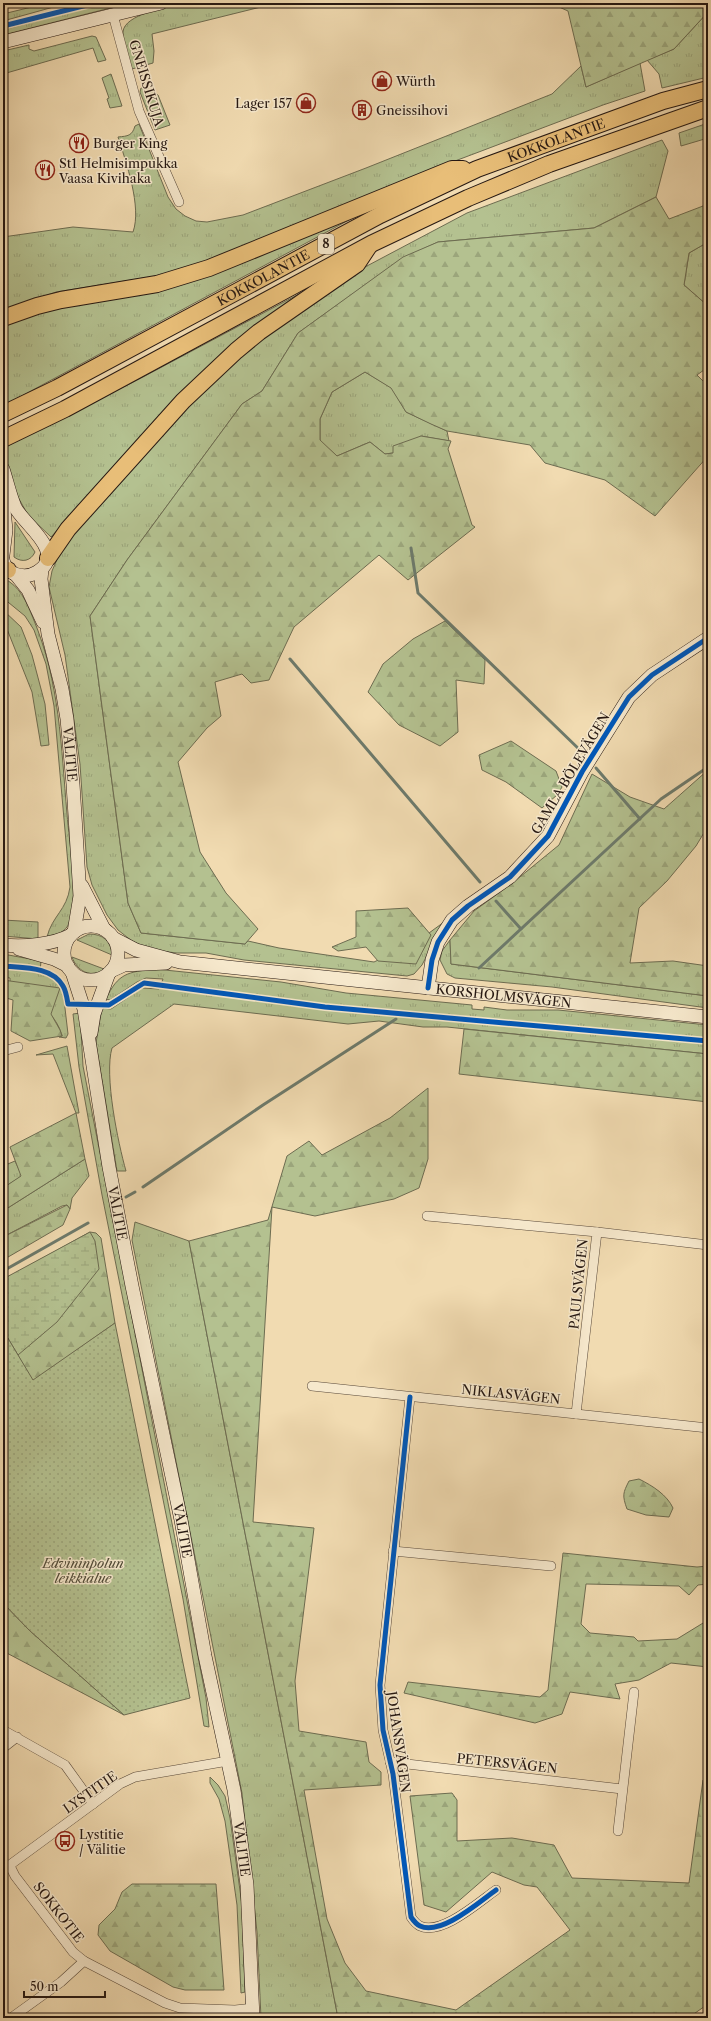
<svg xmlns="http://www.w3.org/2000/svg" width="711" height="2021" viewBox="0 0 711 2021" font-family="'Libre Caslon Text',serif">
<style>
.grass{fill:url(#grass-tufts);stroke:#6d6c51}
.forest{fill:url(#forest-firs);stroke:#6d6c51}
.wetland{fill:url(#wetland-marsh);stroke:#6d6c51}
.park{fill:url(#park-dots);stroke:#6d6c51}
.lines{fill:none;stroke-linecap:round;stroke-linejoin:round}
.stream{stroke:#6d7a6b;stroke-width:3}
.street-casing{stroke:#59493a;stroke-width:10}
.secondary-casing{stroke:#261812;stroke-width:14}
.highway-casing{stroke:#261812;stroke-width:18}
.street{stroke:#f6e8cc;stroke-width:9}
.secondary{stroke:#f6e8cc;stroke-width:13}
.highway{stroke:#e8be78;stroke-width:16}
.cycleway-casing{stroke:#f6e8cc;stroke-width:8}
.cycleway{stroke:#0057b8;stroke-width:5}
.labels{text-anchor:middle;stroke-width:3;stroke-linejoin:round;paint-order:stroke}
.shield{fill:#f6e8cc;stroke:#64564a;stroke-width:1}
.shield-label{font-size:12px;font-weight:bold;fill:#261812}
.poi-label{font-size:13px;fill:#261812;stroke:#f6e8cc;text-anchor:start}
.street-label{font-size:13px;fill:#261812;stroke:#f6e8cc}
.park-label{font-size:13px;font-style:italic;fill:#514b38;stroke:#f6e8cc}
</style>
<defs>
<pattern id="grass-tufts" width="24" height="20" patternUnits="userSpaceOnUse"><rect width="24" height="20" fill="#b4c190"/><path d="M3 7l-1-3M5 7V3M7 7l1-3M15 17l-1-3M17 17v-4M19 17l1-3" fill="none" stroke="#9ba57b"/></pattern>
<pattern id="forest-firs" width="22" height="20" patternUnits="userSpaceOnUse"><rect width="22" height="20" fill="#b4c190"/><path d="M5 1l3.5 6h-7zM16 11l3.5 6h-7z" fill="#9ba57b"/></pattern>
<pattern id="wetland-marsh" width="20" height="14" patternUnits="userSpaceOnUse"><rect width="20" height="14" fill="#b4c190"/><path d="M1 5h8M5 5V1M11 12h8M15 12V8" fill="none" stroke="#9ba57b"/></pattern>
<pattern id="park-dots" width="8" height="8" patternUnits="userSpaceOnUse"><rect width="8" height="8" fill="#b4c190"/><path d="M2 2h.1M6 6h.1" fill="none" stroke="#9ba57b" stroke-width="1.8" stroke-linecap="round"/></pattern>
</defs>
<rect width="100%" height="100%" fill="#f1dbb1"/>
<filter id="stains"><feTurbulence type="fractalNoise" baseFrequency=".005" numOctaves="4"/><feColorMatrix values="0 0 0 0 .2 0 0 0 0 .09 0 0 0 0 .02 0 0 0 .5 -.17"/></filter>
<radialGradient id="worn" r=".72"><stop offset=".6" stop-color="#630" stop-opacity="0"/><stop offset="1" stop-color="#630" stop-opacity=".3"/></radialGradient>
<g class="grass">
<path d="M48 3H68L3 21V14Z"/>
<path d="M103 3H130L3 35V30Z"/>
<path d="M183 3H277L152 34 154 51 153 63 132 69C128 57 123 44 123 32 124 14 169 7 183 3Z"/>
<path d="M708 12V77L662 88 659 74 647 60 674 49Z"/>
<path d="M92 36 96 37 106 60 98 62 93 48 3 74V51L29 45V49L34 51Z"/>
<path d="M640 63 645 91 603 105 418 175 220 259 156 276 56 292 3 311V237L73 227 133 232C142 207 126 162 118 137 128 136 132 136 135 126L139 124 168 197 176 209 185 216 196 221 207 222 243 215 366 168 552 94 581 66 586 87Z"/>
<path d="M111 74 122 106 110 108 107 99 109 98 102 78Z"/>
<path d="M145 87 158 95 170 125 155 130 140 92 141 88Z"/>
<path d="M708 123V138L681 146 679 133Z"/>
<path d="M662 140 668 151 656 197 594 228 438 242 403 258 298 333 262 391 242 404 127 560 90 616 128 903 141 933 245 944 248 941 279 948 374 962 431 935 429 933 444 922 422 965 414 974 407 976 244 960 206 953H177L152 950 132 941 118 930 107 915 92 885 87 867 80 764 65 655 49 587 52 571 61 550 77 527 195 398 249 349 299 310 365 267 467 213Z"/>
<path d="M375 206 3 406V324L63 305 170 286Z"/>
<path d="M708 242V306L684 285 689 253Z"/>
<path d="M299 294 243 337 163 414 51 537 28 515 13 488 3 448 143 377Z"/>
<path d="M365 372 392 388 406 412 447 431 449 441 421 436 393 453 385 454 370 442 337 456 320 441V419L332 392Z"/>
<path d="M15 522 35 552C31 561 22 563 14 557Z"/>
<path d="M3 578C20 586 26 601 33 618 60 682 61 746 67 814 69 842 79 897 69 923 66 932 56 935 47 937 52 916 67 910 70 887L54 706 46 664 34 630 25 616 3 598Z"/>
<path d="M3 610 21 627 32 655 45 704 49 745 41 746 32 692 5 624 3 623Z"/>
<path d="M3 920 38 922V939L3 936Z"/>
<path d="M89 934C103 934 111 941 112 955L77 940Z"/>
<path d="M450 940 451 964 708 996V1008L552 987 455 978 447 974 440 960 442 951Z"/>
<path d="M3 954 41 961 40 972 53 977 63 991 68 1034 66 1038 59 1037 62 1036C56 1011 29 996 10 981V978L3 977Z"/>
<path d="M72 957 104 969C91 979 77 971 72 957Z"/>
<path d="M155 969 281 982 346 993 472 1005V1009L484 1010V1007L507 1010H558L708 1025V1054L447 1027H423L379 1021 348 1024 174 1004 112 1048C104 1075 118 1143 126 1171H117L96 1043 102 1008 111 1009 142 988 159 989 163 979 146 978 137 982 110 1000 106 999C118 973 128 972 155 969Z"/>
<path d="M80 1013 83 1066 206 1698 209 1727 204 1726 183 1599 102 1195 79 1067 73 1014Z"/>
<path d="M67 1046 79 1113H76L53 1054 36 1055Z"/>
<path d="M85 1159 89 1176 72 1198 70 1209 67 1205 62 1206 3 1237V1211Z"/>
<path d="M15 1161 22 1176 3 1188V1166Z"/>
<path d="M135 1222 189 1241 338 2018H261L257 1932 242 1793 132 1240Z"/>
<path d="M210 1777 218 1785 225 1796 230 1818 242 1905 245 1992 241 1993 237 1905 225 1821 219 1799 210 1783Z"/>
</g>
<g class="forest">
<path d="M550 3H708V12L674 49 586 87 568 11Z"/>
<path d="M656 197 669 219 703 206 708 199V242L689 253 684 285 708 306V367L697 375 708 386V456L655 516 605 480 545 463 530 445 447 431 431 424 406 412 391 388 365 372 332 392 320 419V440L337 456 370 442 385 454 393 453V446L421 436 451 441 448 449 472 525 475 527 408 580 379 555 294 627 269 680 251 683 242 674 215 682 221 716 207 728 178 762 200 852 226 893 258 929 245 944 141 933 128 903 90 616 127 560 242 404 262 391 298 333 403 257 438 242 594 228Z"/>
<path d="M445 621 485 660 484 684 456 680 458 732 440 746 399 725 368 692 383 664 413 639Z"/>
<path d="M511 741 556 771 562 787 557 795 542 808 506 782 482 770 479 755Z"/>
<path d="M708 770V826L696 846 667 881 639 908 630 963 673 961 708 966V996L451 964 450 940 474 911 510 885 559 845 592 774 630 797 664 809Z"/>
<path d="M408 908 431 935 416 964 378 961 366 947 338 951 332 947 356 937V911Z"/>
<path d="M3 980 60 988 51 1014 60 1030 62 1036 30 1041 11 1031 13 1000 3 997Z"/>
<path d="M464 1029 708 1054V1102L459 1074Z"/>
<path d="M428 1088V1159L419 1188 394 1199 315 1216 272 1207 253 1522 314 1528 295 1681 299 1731 366 1742 369 1762 381 1772V1785L304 1790 327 1919 345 1963 366 1991 456 2010 570 1930 537 1887 524 1885 492 1872 446 1912 424 1905 410 1796 452 1793 457 1800V1841L512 1838 554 1845 572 1878 689 1883 703 1780H708V2004L688 2018H338L189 1241 268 1220 287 1156 309 1141 322 1155 390 1118Z"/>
<path d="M76 1113 85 1159 3 1211V1188L21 1176 10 1147Z"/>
<path d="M67 1205 70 1209 63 1225 3 1260V1237Z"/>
<path d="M90 1232 96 1233 101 1238 115 1323 33 1381 3 1330V1280Z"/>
<path d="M639 1479C653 1486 667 1495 673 1508L669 1517 646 1515 627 1509C622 1495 623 1493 629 1481Z"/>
<path d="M563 1553 697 1567 708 1566V1584L698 1585 689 1595 679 1586 586 1584 581 1624 590 1633 634 1637 638 1641 677 1639 708 1620V1667L671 1663 639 1680 615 1684 620 1699 570 1692 562 1714 535 1723 404 1693 408 1682 540 1697 548 1690Z"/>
<path d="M3 1603 29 1630 124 1715 3 1651Z"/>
<path d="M132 1884H216L224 1990H185L173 1987 110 1951 98 1935 99 1925 115 1909 122 1892Z"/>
</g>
<path class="wetland" d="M90 1232 95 1241 99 1269 57 1322 18 1355 3 1330V1279Z"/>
<path class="park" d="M115 1323 190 1698 124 1715 29 1630 3 1603V1330L33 1380Z"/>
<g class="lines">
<g class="stream">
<path d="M411 548 418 593 582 752"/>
<path d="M290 659 480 882"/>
<path d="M596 768 640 819"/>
<path d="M496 901 521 929"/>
<path d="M479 968 661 799 708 767"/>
<path d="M143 1187 263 1105 396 1019"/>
<path d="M126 1197 135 1192"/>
<path d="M3 1271 88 1223"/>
</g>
<defs>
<g id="street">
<path d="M113 15 139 111 179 202"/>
<path d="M3 1051 18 1047"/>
<path d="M427 1216 597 1232 576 1414"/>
<path d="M597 1232 708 1245"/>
<path d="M312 1386 708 1428"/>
<path d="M410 1397 380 1685 383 1730 393 1774 411 1917C413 1920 416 1924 420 1926 441 1936 479 1902 496 1890"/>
<path d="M393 1551 551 1566"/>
<path d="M3 1730 65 1765 93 1804"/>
<path d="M3 1748 17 1737"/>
<path d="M390 1762 622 1789"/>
<path d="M618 1831 634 1692"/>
<path d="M10 1866 15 1876 73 1952 84 1961 165 2003 180 2008 235 2010 254 2008"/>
<path d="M3 1870 120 1784 135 1777 228 1761"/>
<path d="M11 2018 61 1982 84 1961"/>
</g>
<g id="secondary">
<path d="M3 42 161 3"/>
<path d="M3 469C7 481 10 495 15 507 23 524 68 553 37 572 26 579 6 576 3 560"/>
<path d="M3 500 6 530 3 555"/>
<path id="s1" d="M42 569 41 579 48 634 62 689 67 719 73 784 80 896 74 932"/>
<path d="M16 575 28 590 43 622"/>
<path d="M82 886 104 929"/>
<circle cx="91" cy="953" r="27"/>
<path id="s2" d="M113 938 136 950 180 962 708 1017"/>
<path d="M3 945C24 947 52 945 71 935"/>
<path d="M19 949 54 959 68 966"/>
<path d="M111 971 124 965 166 963"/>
<path id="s3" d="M72 972 84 1009 109 1167 132 1286 181 1520 205 1656 234 1790 247 1885 253 2018"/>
<path d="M428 988 432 960 438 942 452 920 468 906 510 877 548 836 582 772 629 697 652 675 708 638"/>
<path d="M91 1033 94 1014 109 973"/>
</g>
<g id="highway">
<path d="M3 318 37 306 61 300 157 284 209 268 452 169H463"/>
<path id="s4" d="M3 414 57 388 380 215 477 169 663 101 708 89"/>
<path d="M3 439 65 409 371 244 468 198 549 164 708 108"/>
<path d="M48 558 68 529 183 401 236 351 259 332 357 264 369 246"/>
<path d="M3 570H8"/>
</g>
</defs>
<use href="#street" class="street-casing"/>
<use href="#secondary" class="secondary-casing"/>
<use href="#highway" class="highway-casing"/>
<use href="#street" class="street"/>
<use href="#secondary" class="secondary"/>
<use href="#highway" class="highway"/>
<defs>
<g id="cycleway">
<path d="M3 26 95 3"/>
<path d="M3 966C22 968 52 966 63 986 66 991 67 998 68 1004L109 1005 144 983 325 1007 708 1041"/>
<path d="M428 988 432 960 438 942 452 920 468 906 510 877 548 836 582 772 629 697 652 675 708 638"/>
<path d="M410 1397 380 1685 383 1730 393 1774 411 1917C413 1920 416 1924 420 1926 441 1936 479 1902 496 1890"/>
</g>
</defs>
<use href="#cycleway" class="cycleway-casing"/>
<use href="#cycleway" class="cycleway"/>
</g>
<defs>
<symbol id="shop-ring" viewBox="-11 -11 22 22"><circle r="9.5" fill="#f6e8cc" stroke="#8f2418" stroke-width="1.5"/><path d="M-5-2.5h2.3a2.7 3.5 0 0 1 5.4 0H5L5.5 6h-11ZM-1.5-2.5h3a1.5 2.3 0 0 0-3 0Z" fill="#8f2418"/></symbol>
<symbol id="building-ring" viewBox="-11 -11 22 22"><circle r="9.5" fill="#f6e8cc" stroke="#8f2418" stroke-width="1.5"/><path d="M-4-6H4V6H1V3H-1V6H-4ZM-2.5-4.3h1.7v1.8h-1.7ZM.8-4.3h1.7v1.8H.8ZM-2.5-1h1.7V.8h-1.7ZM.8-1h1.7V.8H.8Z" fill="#8f2418"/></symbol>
<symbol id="restaurant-ring" viewBox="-11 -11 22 22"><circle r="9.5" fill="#f6e8cc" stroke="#8f2418" stroke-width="1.5"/><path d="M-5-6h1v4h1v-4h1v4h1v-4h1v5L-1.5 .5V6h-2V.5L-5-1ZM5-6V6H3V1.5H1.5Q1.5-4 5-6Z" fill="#8f2418"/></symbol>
<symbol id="bus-ring" viewBox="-11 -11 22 22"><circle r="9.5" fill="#f6e8cc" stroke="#8f2418" stroke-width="1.5"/><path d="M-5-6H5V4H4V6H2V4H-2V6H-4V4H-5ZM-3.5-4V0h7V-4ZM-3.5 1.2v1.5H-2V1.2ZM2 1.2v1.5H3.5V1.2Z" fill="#8f2418"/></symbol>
</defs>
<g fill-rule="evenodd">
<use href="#shop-ring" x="371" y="70" width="22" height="22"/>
<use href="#shop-ring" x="295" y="92" width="22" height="22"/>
<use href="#building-ring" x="351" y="99" width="22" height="22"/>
<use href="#restaurant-ring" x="68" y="132" width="22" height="22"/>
<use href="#restaurant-ring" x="34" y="159" width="22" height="22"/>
<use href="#bus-ring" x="54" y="1830" width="22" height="22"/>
</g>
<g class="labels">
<rect class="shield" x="318" y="234" width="16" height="20" rx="3"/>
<g class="shield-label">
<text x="326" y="248">8</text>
</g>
<g class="poi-label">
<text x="396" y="86">Würth</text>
<text x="292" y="108" text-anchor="end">Lager 157</text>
<text x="376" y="115">Gneissihovi</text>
<text x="93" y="148">Burger King</text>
<text x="59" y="168">St1 Helmisimpukka<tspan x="59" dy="15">Vaasa Kivihaka</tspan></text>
<text x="79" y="1839">Lystitie<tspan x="79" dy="15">/ Välitie</tspan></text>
</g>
<g class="street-label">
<text transform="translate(147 83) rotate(73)" y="5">GNEISSIKUJA</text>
<text dy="5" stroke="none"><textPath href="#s4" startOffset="618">KOKKOLANTIE</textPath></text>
<text dy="5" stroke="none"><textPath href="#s4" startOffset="294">KOKKOLANTIE</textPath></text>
<text dy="5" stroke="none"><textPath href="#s1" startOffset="188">VÄLITIE</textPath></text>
<text transform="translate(570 773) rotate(-59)" y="5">GAMLA BÖLEVÄGEN</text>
<text dy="5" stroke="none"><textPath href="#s2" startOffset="397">KORSHOLMSVÄGEN</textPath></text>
<text dy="5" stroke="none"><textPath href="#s3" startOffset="246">VÄLITIE</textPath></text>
<text transform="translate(578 1284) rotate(-84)" y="5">PAULSVÄGEN</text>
<text transform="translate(511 1394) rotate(6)" y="5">NIKLASVÄGEN</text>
<text dy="5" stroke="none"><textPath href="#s3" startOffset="570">VÄLITIE</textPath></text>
<text transform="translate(399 1742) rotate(82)" y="5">JOHANSVÄGEN</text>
<text transform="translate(507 1763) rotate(6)" y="5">PETERSVÄGEN</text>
<text transform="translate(90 1792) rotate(-35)" y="5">LYSTITIE</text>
<text dy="5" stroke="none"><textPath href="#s3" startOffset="894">VÄLITIE</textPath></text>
<text transform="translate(59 1912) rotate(52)" y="5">SOKKOTIE</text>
</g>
<g class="park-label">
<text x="83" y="1568">Edvininpolun<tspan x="83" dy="15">leikkialue</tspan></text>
</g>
</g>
<rect width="711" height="2021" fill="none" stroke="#f1dbb1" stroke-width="16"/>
<rect x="4" y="4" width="703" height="2013" fill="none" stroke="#261812" stroke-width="2"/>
<rect x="8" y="8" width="695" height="2005" fill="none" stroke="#261812"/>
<path d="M24 1991v6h81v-6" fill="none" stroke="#261812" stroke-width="2"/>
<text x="30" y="1991" font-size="12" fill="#261812" stroke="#f6e8cc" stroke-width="3" paint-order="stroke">50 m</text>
<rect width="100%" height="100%" filter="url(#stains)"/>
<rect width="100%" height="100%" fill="url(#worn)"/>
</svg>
